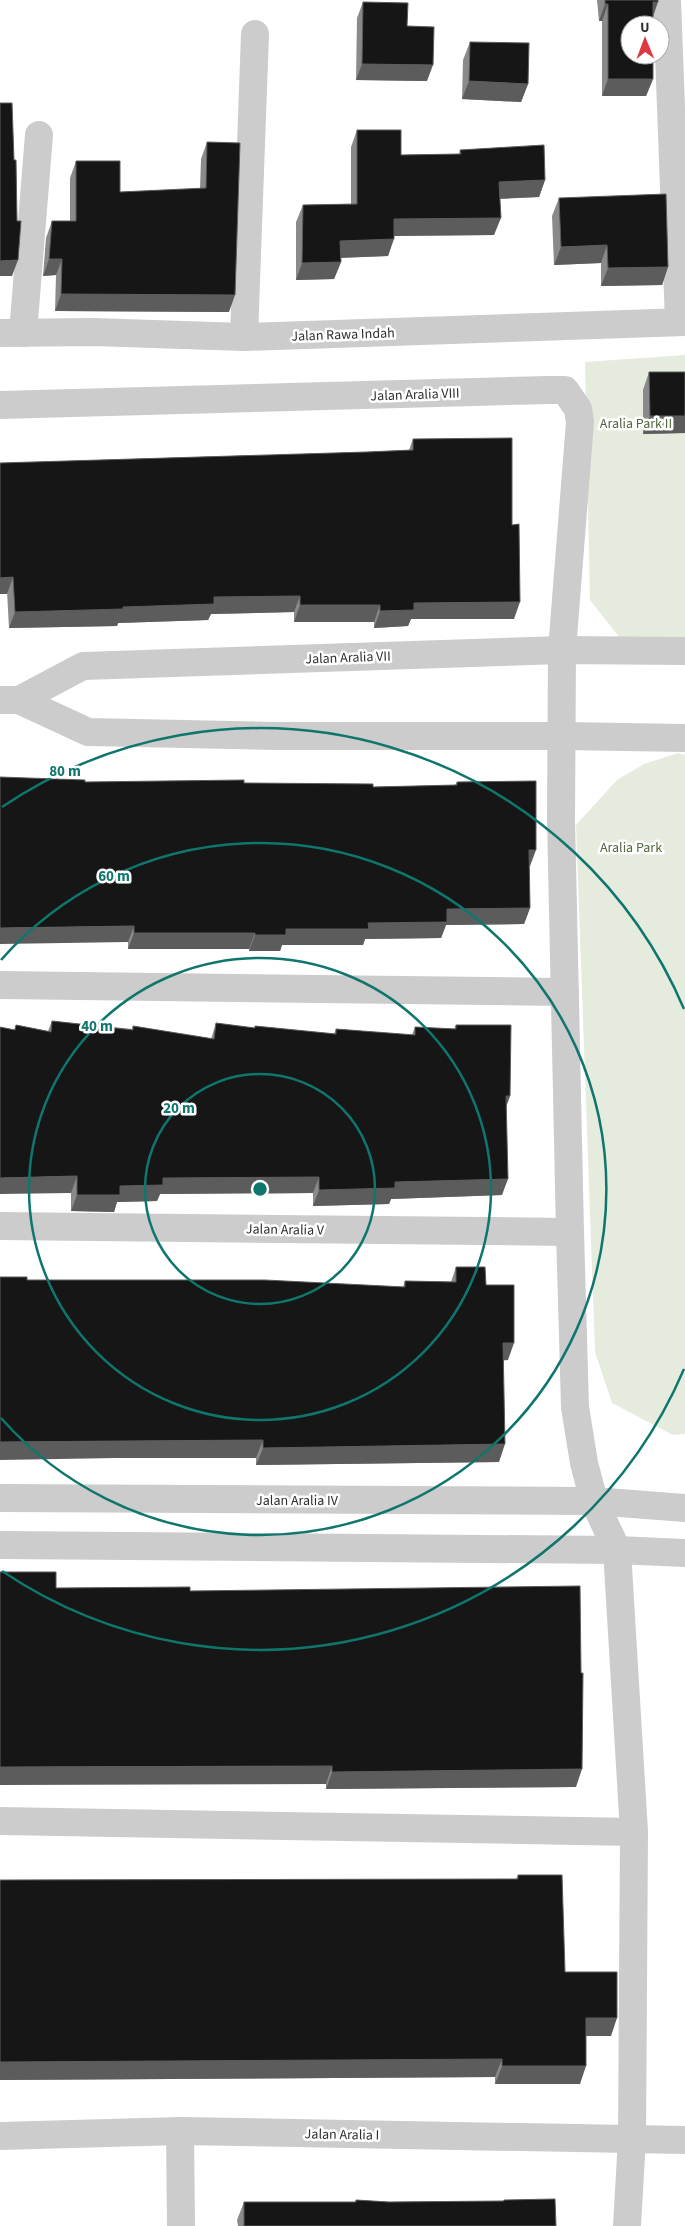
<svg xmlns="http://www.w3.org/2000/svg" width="685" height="2226" viewBox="0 0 685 2226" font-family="'Source Sans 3',sans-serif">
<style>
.green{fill:#e5ecdd}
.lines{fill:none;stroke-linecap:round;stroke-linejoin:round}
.minor{stroke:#ccc;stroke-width:28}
.tertiary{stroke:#ccc;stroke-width:28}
.wall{fill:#8a8a8a}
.shaded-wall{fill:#5c5c5c}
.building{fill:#161616;stroke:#5c5c5c}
.ring{fill:none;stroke:#0f766e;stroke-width:2.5}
.labels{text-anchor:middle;stroke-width:5;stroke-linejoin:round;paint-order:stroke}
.street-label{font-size:14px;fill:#2f2f2f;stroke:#fff}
.park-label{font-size:14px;fill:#51693e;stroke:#fff}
.centre{fill:#0f766e;stroke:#fff;stroke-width:2.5}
.ring-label{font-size:15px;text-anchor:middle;font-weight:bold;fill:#0f766e;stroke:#fff;stroke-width:5;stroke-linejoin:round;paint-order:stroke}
</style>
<rect width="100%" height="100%" fill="#fff"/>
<g class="green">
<path d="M685 355V640L620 638 590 600 585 362Z"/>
<path d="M678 753 685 755V1434L673 1435 612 1403 595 1352 576 825 617 780 644 764Z"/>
</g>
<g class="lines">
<g class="minor">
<path d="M667 0 679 322"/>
<path d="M23 333 39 135"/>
<path d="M244 337 255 34"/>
<path d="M0 405 548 390H565L578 409 580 422 562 650 561 819 570 1232 575 1407 584 1463 594 1501 617 1550 634 1832 632 2139 627 2226"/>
<path d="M0 700H19L88 732 275 736H563L685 738"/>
<path d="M19 700 83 666 562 650 685 651"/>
<path d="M0 985 565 992"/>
<path d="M0 1226 570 1232"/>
<path d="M0 1498 594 1501 685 1508"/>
<path d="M0 1545 617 1550 685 1553"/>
<path d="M0 1821 634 1832"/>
<path d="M180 2131 181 2226"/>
<path d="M0 2136 180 2131 685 2140"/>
</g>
<path class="tertiary" d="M0 333 93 332 244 337 685 322"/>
</g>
<g class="wall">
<path d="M597 0H658L653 17V79L646 96H602V21H599Z"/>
<path d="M363 2 427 81 356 80 357 18Z"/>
<path d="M470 42 528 84 521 102 462 99 463 60Z"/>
<path d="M357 130 401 155 459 154 460 150 545 180 539 197 500 199 494 235 394 236 388 256 340 258 341 262 334 279 296 280V222L303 205 351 204V147Z"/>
<path d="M207 142 229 312 55 311 56 275 43 276 46 238 52 221H70V178L76 161 120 192 200 189 201 159Z"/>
<path d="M559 198 668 267 662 285 601 286V263L554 265 552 216Z"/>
<path d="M649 372 685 433 643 434V390Z"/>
<path d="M413 439 512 525 514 619H411L408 626 374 628V622H294V612L211 614 208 620 118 623 117 626 9 628 0 463 367 452 409 450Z"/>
<path d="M85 782 244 783 373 787 455 785 457 782 530 866H529L530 908 524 924 446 925 441 938 365 939 363 945H282L280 951H249V949H128V942Z"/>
<path d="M52 1021 132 1029 133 1026 211 1039 216 1023 254 1028 255 1026 334 1034 336 1029 412 1035 415 1027 454 1029 456 1025 510 1096 506 1107 502 1195 391 1199 389 1204 313 1206V1193L160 1194 157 1201 117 1202 114 1212 71 1211V1193L14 1030 16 1025 48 1031Z"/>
<path d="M456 1267 486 1285 508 1360H504L499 1462 256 1465V1458H116L27 1280 403 1287 405 1281 451 1282Z"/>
<path d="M56 1588 190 1591 576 1787 326 1789V1784Z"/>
<path d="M518 1875 565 1972 611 2036H586L580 2084H495V2077L0 2080V1880L516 1879Z"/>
<path d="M356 2200 389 2202 503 2201 504 2200 556 2226H238L237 2220 244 2202H355Z"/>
</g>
<g class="shaded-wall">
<path d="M653 2H658L652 19Z"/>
<path d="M605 4H608L602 21H599Z"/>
<path d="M362 64 433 65 427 81 356 80Z"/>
<path d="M608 79H653L646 96H602Z"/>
<path d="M469 81 528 84 521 102 462 99Z"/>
<path d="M545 180 539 197 493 199 499 182Z"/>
<path d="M501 218 494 235 388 236 394 219Z"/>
<path d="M394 239 388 256 334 258 340 241Z"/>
<path d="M607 245 601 263 554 265 561 247Z"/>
<path d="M49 259H62L56 275 43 276Z"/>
<path d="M18 260 12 276H0V261Z"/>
<path d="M341 262 334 279 296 280 302 263Z"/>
<path d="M668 267 662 285 601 286 608 268Z"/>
<path d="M61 294 235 295 229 312 55 311Z"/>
<path d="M650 416H685V433L643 434Z"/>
<path d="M13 577 7 594H0V578Z"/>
<path d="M300 596 294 612 211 614 208 620 118 623 117 626 9 628 15 612 123 607 214 597Z"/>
<path d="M520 602 514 619H411L408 626 374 628 380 611 414 603Z"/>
<path d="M300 605H380L374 622H294Z"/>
<path d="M529 850H536L530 866H523Z"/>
<path d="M530 908 524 924 446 925 441 938 365 939 363 945H282L280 951H249L255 935 286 929 368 923 447 909Z"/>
<path d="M134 926 128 942 0 944V928Z"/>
<path d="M134 933H255L249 949H128Z"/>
<path d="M506 1096H510L504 1112Z"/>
<path d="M77 1176 71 1193 0 1194V1178Z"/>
<path d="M319 1177 313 1193 160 1194 157 1201 117 1202 114 1212 71 1211 77 1195 163 1178Z"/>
<path d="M508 1179 502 1195 391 1199 389 1204 313 1206 319 1190 395 1182Z"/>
<path d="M503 1343H514L508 1360 497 1361Z"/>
<path d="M263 1440 256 1458H116L0 1460V1442L123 1441Z"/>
<path d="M505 1444 499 1462 256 1465 263 1448Z"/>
<path d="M332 1766 326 1784 0 1785V1767Z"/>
<path d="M582 1769 576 1787 326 1789 332 1772Z"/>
<path d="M586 2018H617L611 2036H579Z"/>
<path d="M502 2059 495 2077 0 2080V2062Z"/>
<path d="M502 2066H586L580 2084H495Z"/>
</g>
<g class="building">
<path d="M605 0H658V2H653V25H630V55H653V79H608V4H605Z"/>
<path d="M363 2 408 3 407 26 434 27 433 65 362 64Z"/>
<path d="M470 42 529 43 528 84 469 81Z"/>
<path d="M0 103H12L14 160H16L17 221H21L18 260 0 261Z"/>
<path d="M357 130H401V155L461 154 460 150 544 145 545 180 499 182 501 218 394 219V239L340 241 341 262 302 263 303 205 357 204Z"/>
<path d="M207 142 240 143 235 295 61 294 62 259H49L52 221H76V161H120V192L206 188Z"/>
<path d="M666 194 668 267 608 268 607 245 561 247 559 198Z"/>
<path d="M649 372H685V416H650Z"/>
<path d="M512 438V525L519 524 520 602 414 603V610L380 611V605H300V596L214 597V604L123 607V609L15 612 13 577 0 578V463L367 452 413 450V439Z"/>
<path d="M0 777 85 780V782L244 780V783L373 784V787L457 785V782L536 781V850H529L530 908 447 909V922L368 923 369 929H286V935H255V933H134V926L0 928Z"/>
<path d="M52 1021 133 1030V1026L214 1039 216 1023 255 1028V1026L336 1034V1029L415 1035V1027L456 1029V1025H511L510 1096H506L508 1179 395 1182V1188L319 1190V1177L163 1178V1185L120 1186V1195H77V1176L0 1178V1027L15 1030 16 1025 51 1032Z"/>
<path d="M456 1267H485L486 1285H514V1343H503L505 1444 263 1448V1440L123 1441 0 1442V1277H27V1280H265L405 1287V1281L456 1282Z"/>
<path d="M0 1572H56V1588L190 1587V1591L580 1586 581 1673H583L582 1769 332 1772V1766L0 1767Z"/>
<path d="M518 1875H562L565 1972H617V2018H586V2066H502V2059L0 2062V1880L518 1879Z"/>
<path d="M555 2199 556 2226H244V2202H356V2200L389 2202 504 2201V2200Z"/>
</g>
<g class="ring">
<circle cx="260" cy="1189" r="115"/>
<circle cx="260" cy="1189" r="231"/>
<path d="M1 960A346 346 0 1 1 1 1418"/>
<path d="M684 1369A461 461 0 0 1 2 1571M2 807A461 461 0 0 1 684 1009"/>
</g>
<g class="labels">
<g class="street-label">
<text transform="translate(343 334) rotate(-2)" y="5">Jalan Rawa Indah</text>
<text transform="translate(415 394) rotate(-2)" y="5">Jalan Aralia VIII</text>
<text transform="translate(348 657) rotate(-2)" y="5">Jalan Aralia VII</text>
<text transform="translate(285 1229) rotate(1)" y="5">Jalan Aralia V</text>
<text x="297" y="1505">Jalan Aralia IV</text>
<text transform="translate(342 2134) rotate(1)" y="5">Jalan Aralia I</text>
</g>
<g class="park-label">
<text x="636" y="428">Aralia Park II</text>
<text x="631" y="852">Aralia Park</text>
</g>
</g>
<circle cx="260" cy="1189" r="8" class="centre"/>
<g class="ring-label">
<text x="65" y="776">80 m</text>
<text x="114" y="881">60 m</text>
<text x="97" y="1031">40 m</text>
<text x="179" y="1113">20 m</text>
</g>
<g transform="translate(645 40) rotate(359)"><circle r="24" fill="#ffffff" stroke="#acacac"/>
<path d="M0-4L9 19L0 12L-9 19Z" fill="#df3841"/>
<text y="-8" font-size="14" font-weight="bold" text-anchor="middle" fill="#2f2f2f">U</text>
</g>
</svg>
